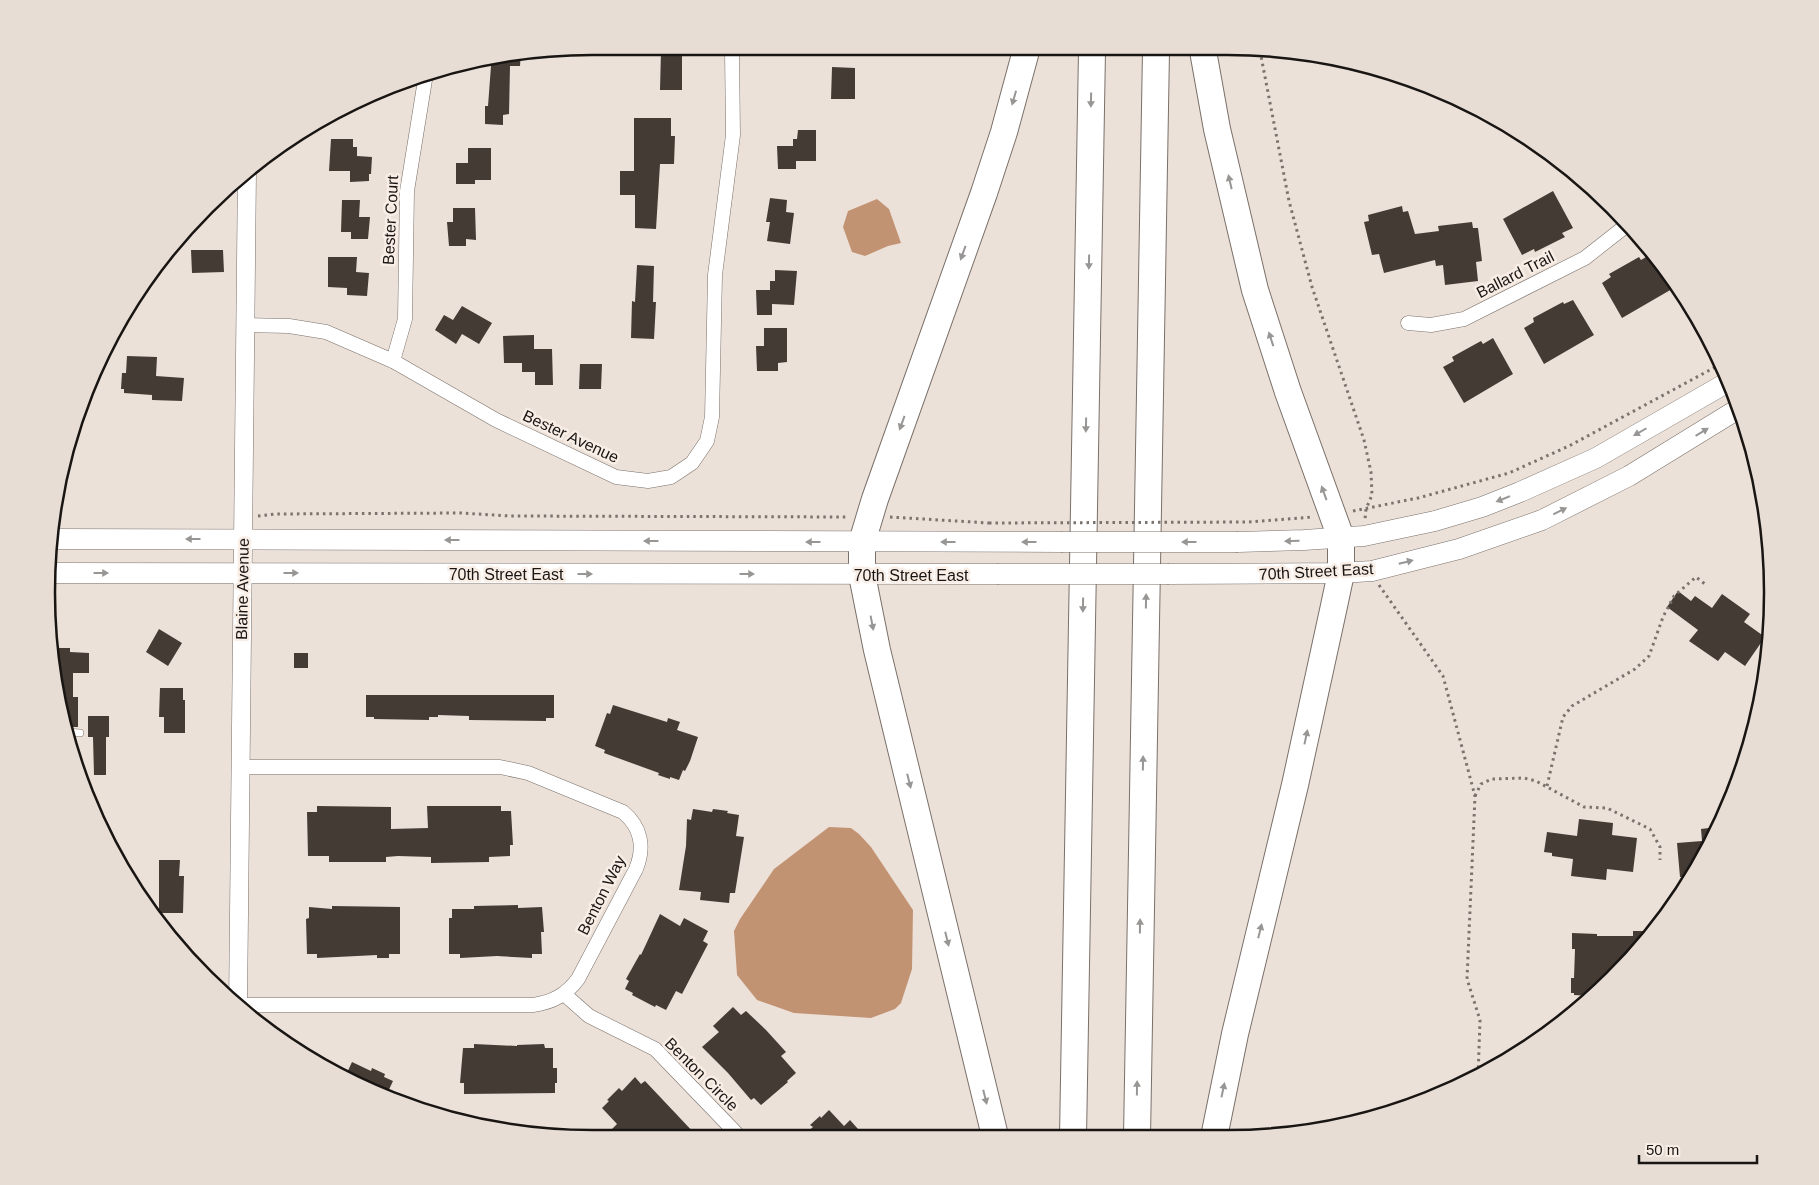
<svg xmlns="http://www.w3.org/2000/svg" width="1819" height="1185" viewBox="0 0 1819 1185" font-family="Helvetica,sans-serif">
<style>
.water{fill:#c29373}
.building{fill:#443b35}
.lines{fill:none;stroke-linecap:round;stroke-linejoin:round}
.service-casing{stroke:#7a7069;stroke-width:8}
.minor-casing{stroke:#7a7069;stroke-width:15}
.tertiary-casing{stroke:#7a7069;stroke-width:19}
.secondary-casing{stroke:#7a7069;stroke-width:21}
.motorway-casing{stroke:#7a7069;stroke-width:28}
.path{stroke:#7a736e;stroke-width:3;stroke-dasharray:2.5 4;stroke-linecap:butt}
.service{stroke:#fff;stroke-width:7}
.minor{stroke:#fff;stroke-width:14}
.tertiary{stroke:#fff;stroke-width:18}
.secondary{stroke:#fff;stroke-width:20}
.motorway{stroke:#fff;stroke-width:26}
.secondary-bridge-casing{stroke:#7a7069;stroke-width:21;stroke-linecap:butt}
.path-bridge{stroke:#7a736e;stroke-width:3;stroke-dasharray:2.5 4;stroke-linecap:butt}
.secondary-bridge{stroke:#fff;stroke-width:20}
.oneway{fill:#989695}
.labels{text-anchor:middle;stroke-width:5;stroke-linejoin:round;paint-order:stroke}
.street-label{font-size:16px;fill:#191513;stroke:#f9eee6}
.rim{fill:none;stroke:#191513;stroke-width:2.5}
</style>
<rect width="100%" height="100%" fill="#ece1d9"/>
<g class="water">
<path d="M877 199 889 209 901 243 888 246 865 256 852 252 843 227 848 211Z"/>
<path d="M829 827 851 828 859 834 871 847 913 910 912 969 901 1003 895 1009 871 1018 794 1013 757 1000 737 975 734 931 740 919 774 869Z"/>
</g>
<g class="building">
<path d="M521 51 520 66H510L509 114 503 115V125L485 124V106H488L491 66H479L478 61Z"/>
<path d="M661 51H682V90H660Z"/>
<path d="M832 67 855 68V99H831Z"/>
<path d="M634 118H671V136H675L674 164H660L656 229 635 228V195H620V171H634Z"/>
<path d="M798 130H816V161H796V169H778L777 146H793V139H797Z"/>
<path d="M331 139H353V147H357V156L372 157 371 174H369V181L350 182V171H329Z"/>
<path d="M468 148H491V180H475V184H456V163H468Z"/>
<path d="M1553 191 1573 228 1562 233 1565 237 1535 252 1534 249 1522 255 1503 219Z"/>
<path d="M770 198 787 200 786 212 794 213 790 244 767 241 770 222H766Z"/>
<path d="M342 200H360L359 217H370L368 239H351V232H341Z"/>
<path d="M1402 206 1403 212 1408 211 1415 234 1439 231 1438 226 1472 222 1473 228H1478L1482 261 1476 262 1478 281 1445 285 1443 265 1436 266 1435 260 1384 273 1379 254 1372 255 1364 222 1369 221 1368 215Z"/>
<path d="M453 208H475L476 240 466 239V246H449L447 222H453Z"/>
<path d="M191 250H223L224 272 192 273Z"/>
<path d="M1651 254 1672 289 1622 318 1602 283 1611 277 1609 274 1639 257 1641 260Z"/>
<path d="M328 257H357L356 272 369 273 367 296 347 295V288L328 287Z"/>
<path d="M637 265 654 266 653 302H656L654 339 631 338 632 301 635 302Z"/>
<path d="M775 270 797 271 794 305 772 304V315H757L756 290H770V281H775Z"/>
<path d="M1573 300 1594 335 1544 364 1524 328 1534 322 1533 318 1563 302 1564 304Z"/>
<path d="M462 306 492 323 479 344 462 334 456 344 435 330 444 315 453 320Z"/>
<path d="M764 328H787V362L778 363V371H757L756 346H764Z"/>
<path d="M534 335V349H552L553 385H535V372H522V363H504L503 336Z"/>
<path d="M1493 338 1513 374 1464 403 1443 367 1454 361 1452 357 1481 341 1483 344Z"/>
<path d="M127 356 157 357 156 376 184 378 182 401 152 400V395L124 393V389H121L122 373H126Z"/>
<path d="M580 364H602L601 389H579Z"/>
<path d="M1678 591 1691 601 1695 596 1712 608 1722 594 1750 614 1744 622 1765 637 1745 666 1725 652 1718 661 1689 641 1698 630 1667 607Z"/>
<path d="M159 629 182 643 168 666 146 652Z"/>
<path d="M53 648H70V652L89 653V673H73V697H78V727H64L52 659Z"/>
<rect x="294" y="653" width="14" height="15"/>
<path d="M160 688H183V700H185V733H164V717H159Z"/>
<path d="M366 695H554V718H546V721L469 720V716L438 715V717H429V720L374 719V717H366Z"/>
<path d="M613 705 667 722 668 718 680 722 677 730 698 737 690 761 685 771 683 770 679 780 670 777V779L658 775 659 773 604 753 605 750 595 746 607 713 610 714Z"/>
<path d="M88 716H109V737H106V775H94L93 737H88Z"/>
<path d="M317 806 391 807V829L428 828 427 806H501V811H511L513 845H510V856L489 857V862L431 863V857L398 856 386 857V862H329V856H308L307 812H317Z"/>
<path d="M693 809 712 812 713 809 728 811 727 813 739 815 736 836 744 837 735 893H730L729 903 700 900 701 892 679 890 686 846 687 819 691 820Z"/>
<path d="M1579 819 1613 823 1612 835 1637 838 1633 872 1607 869 1606 880 1571 876 1573 859 1552 856V853L1544 852 1547 832 1577 836Z"/>
<path d="M1717 827 1700 865 1692 876 1680 877 1677 843 1702 841 1701 829Z"/>
<path d="M159 860H180L179 876H184L183 913H159Z"/>
<path d="M518 905V908L542 907 544 932H541L542 954H532V958L497 956 460 958V954H449V918H452V909H474V906Z"/>
<path d="M332 906 400 907V954H389V958H377V955L317 958V954H307L306 919 309 918V907L332 909Z"/>
<path d="M660 914 680 926 684 918 708 931 703 941 708 944 682 994 676 991 666 1010 656 1005 655 1007 632 995 633 993 625 989 629 981 626 979 640 954 641 955Z"/>
<path d="M1633 931H1652L1637 952 1591 996 1574 995V993H1571V978H1574L1575 949H1572V933L1597 934V936H1633Z"/>
<path d="M733 1007 741 1015 746 1011 766 1030 786 1052 781 1056 796 1073 787 1081 788 1082 761 1105 754 1098 751 1100 728 1073 702 1047 719 1032 713 1026Z"/>
<path d="M474 1044 517 1046V1045L544 1044 545 1048H553V1068H557V1083H555V1093L464 1094V1083H460L463 1048H474Z"/>
<path d="M352 1062 371 1071 372 1068 385 1074 384 1077 393 1081 385 1098 345 1077Z"/>
<path d="M635 1077 641 1084 645 1081 696 1135H606L617 1124 602 1108 609 1101 607 1100 619 1088 622 1091Z"/>
<path d="M829 1110 844 1126 850 1120 858 1129 852 1135 853 1136 804 1135 813 1127 810 1125 820 1116 821 1118Z"/>
</g>
<g class="lines">
<defs>
<path id="service" d="M65 732 80 733"/>
<g id="minor">
<path d="M1408 323 1431 325 1464 319 1585 258 1627 225"/>
<path d="M246 325 289 326 326 332 393 361 496 420 616 477 648 481 671 477 692 463 707 441 712 417 715 275 733 135 732 51"/>
<path d="M393 361 405 319 407 191 425 80"/>
<path d="M564 994 589 1016 655 1049 738 1135"/>
<path d="M238 1005H533C553 1002 566 995 578 979L636 869C645 847 641 827 623 812L528 773 500 767H240"/>
</g>
<path id="tertiary" d="M238 1007 247 170"/>
<g id="secondary">
<path d="M51 539 1061 542"/>
<path d="M1238 542 1304 540 1364 536 1435 521 1482 507 1520 492 1596 458 1728 382"/>
<path d="M47 573 997 574"/>
<path d="M1169 574 1341 573 1372 571 1459 549 1542 520 1629 476 1738 409"/>
</g>
<g id="motorway">
<path d="M1203 51 1217 129 1255 290 1288 392 1341 538V573L1334 606 1295 785 1235 1034 1214 1137"/>
<path d="M995 1136 877 650 862 575V542L875 499 984 193 1004 132 1026 51"/>
<path d="M1073 1137 1092 51"/>
<path d="M1137 1137 1156 51"/>
</g>
</defs>
<use href="#service" class="service-casing"/>
<use href="#minor" class="minor-casing"/>
<use href="#tertiary" class="tertiary-casing"/>
<use href="#secondary" class="secondary-casing"/>
<use href="#motorway" class="motorway-casing"/>
<g class="path">
<path d="M1260 51 1289 201 1312 287 1364 440 1371 472 1372 495 1366 509 1365 519"/>
<path d="M1353 511 1418 498 1509 473 1569 446 1721 364"/>
<path d="M258 516 276 514 460 513 511 516 849 517"/>
<path d="M890 517 989 523"/>
<path d="M1249 522 1312 517"/>
<path d="M1379 585 1443 676 1475 796 1467 979 1480 1020 1478 1077"/>
<path d="M1547 786 1563 717 1572 706 1635 669 1649 656 1663 617 1674 596 1696 577 1705 584"/>
<path d="M1475 796 1481 784 1492 779 1524 778 1536 781 1584 807 1607 808 1650 829 1660 847V860"/>
</g>
<use href="#service" class="service"/>
<use href="#minor" class="minor"/>
<use href="#tertiary" class="tertiary"/>
<use href="#secondary" class="secondary"/>
<use href="#motorway" class="motorway"/>
<defs>
<g id="secondary-bridge">
<path d="M1061 542H1238"/>
<path d="M997 574H1169"/>
</g>
</defs>
<use href="#secondary-bridge" class="secondary-bridge-casing"/>
<path class="path-bridge" d="M989 523 1249 522"/>
<use href="#secondary-bridge" class="secondary-bridge"/>
</g>
<defs><path id="oneway-solid" d="M-6-.8H1V-3.2L6.5 0L1 3.2V.8H-6Z" transform="scale(1.25)"/></defs>
<g class="oneway">
<use href="#oneway-solid" transform="translate(1014 98) rotate(106)"/>
<use href="#oneway-solid" transform="translate(1091 100) rotate(91)"/>
<use href="#oneway-solid" transform="translate(1230 182) rotate(-103)"/>
<use href="#oneway-solid" transform="translate(963 253) rotate(110)"/>
<use href="#oneway-solid" transform="translate(1089 262) rotate(91)"/>
<use href="#oneway-solid" transform="translate(1271 339) rotate(-108)"/>
<use href="#oneway-solid" transform="translate(902 423) rotate(110)"/>
<use href="#oneway-solid" transform="translate(1086 425) rotate(91)"/>
<use href="#oneway-solid" transform="translate(1640 432) rotate(150)"/>
<use href="#oneway-solid" transform="translate(1702 432) rotate(-31)"/>
<use href="#oneway-solid" transform="translate(1324 493) rotate(-110)"/>
<use href="#oneway-solid" transform="translate(1503 499) rotate(158)"/>
<use href="#oneway-solid" transform="translate(1560 511) rotate(-26)"/>
<use href="#oneway-solid" transform="translate(193 539) rotate(180)"/>
<use href="#oneway-solid" transform="translate(452 540) rotate(-180)"/>
<use href="#oneway-solid" transform="translate(651 541) rotate(-180)"/>
<use href="#oneway-solid" transform="translate(1292 541) rotate(179)"/>
<use href="#oneway-solid" transform="translate(813 542) rotate(-180)"/>
<use href="#oneway-solid" transform="translate(948 542) rotate(180)"/>
<use href="#oneway-solid" transform="translate(1029 542) rotate(-180)"/>
<use href="#oneway-solid" transform="translate(1189 542) rotate(180)"/>
<use href="#oneway-solid" transform="translate(1406 562) rotate(-14)"/>
<use href="#oneway-solid" transform="translate(101 573)"/>
<use href="#oneway-solid" transform="translate(291 573)"/>
<use href="#oneway-solid" transform="translate(585 574)"/>
<use href="#oneway-solid" transform="translate(747 574)"/>
<use href="#oneway-solid" transform="translate(1146 601) rotate(-89)"/>
<use href="#oneway-solid" transform="translate(1083 605) rotate(91)"/>
<use href="#oneway-solid" transform="translate(872 623) rotate(79)"/>
<use href="#oneway-solid" transform="translate(1306 737) rotate(-78)"/>
<use href="#oneway-solid" transform="translate(1143 763) rotate(-89)"/>
<use href="#oneway-solid" transform="translate(909 781) rotate(76)"/>
<use href="#oneway-solid" transform="translate(1140 926) rotate(-89)"/>
<use href="#oneway-solid" transform="translate(1260 931) rotate(-76)"/>
<use href="#oneway-solid" transform="translate(947 939) rotate(76)"/>
<use href="#oneway-solid" transform="translate(1137 1088) rotate(-89)"/>
<use href="#oneway-solid" transform="translate(1223 1090) rotate(-78)"/>
<use href="#oneway-solid" transform="translate(985 1097) rotate(76)"/>
</g>
<g class="labels">
<g class="street-label">
<text transform="translate(390 220) rotate(-87)" y="6">Bester Court</text>
<text transform="translate(1515 274) rotate(-27)" y="6">Ballard Trail</text>
<text transform="translate(571 436) rotate(25)" y="6">Bester Avenue</text>
<text transform="translate(1316 571) rotate(-3)" y="6">70th Street East</text>
<text x="506" y="580">70th Street East</text>
<text x="911" y="581">70th Street East</text>
<text transform="translate(242 589) rotate(-89)" y="6">Blaine Avenue</text>
<text transform="translate(601 895) rotate(-63)" y="6">Benton Way</text>
<text transform="translate(702 1074) rotate(45)" y="6">Benton Circle</text>
</g>
</g>
<path d="M0 0H1819V1185H0ZM592 55H1227A537 537 0 0 1 1764 592V593A537 537 0 0 1 1227 1130H592A537 537 0 0 1 55 593V592A537 537 0 0 1 592 55Z" fill="#e7ddd5" fill-rule="evenodd"/>
<path class="rim" d="M592 55H1227A537 537 0 0 1 1764 592V593A537 537 0 0 1 1227 1130H592A537 537 0 0 1 55 593V592A537 537 0 0 1 592 55Z"/>
<path d="M1639 1155v8h118v-8" fill="none" stroke="#191513" stroke-width="2.5"/>
<text x="1646" y="1155" font-size="15" fill="#191513" stroke="#f9eee6" stroke-width="4" paint-order="stroke">50 m</text>
</svg>
